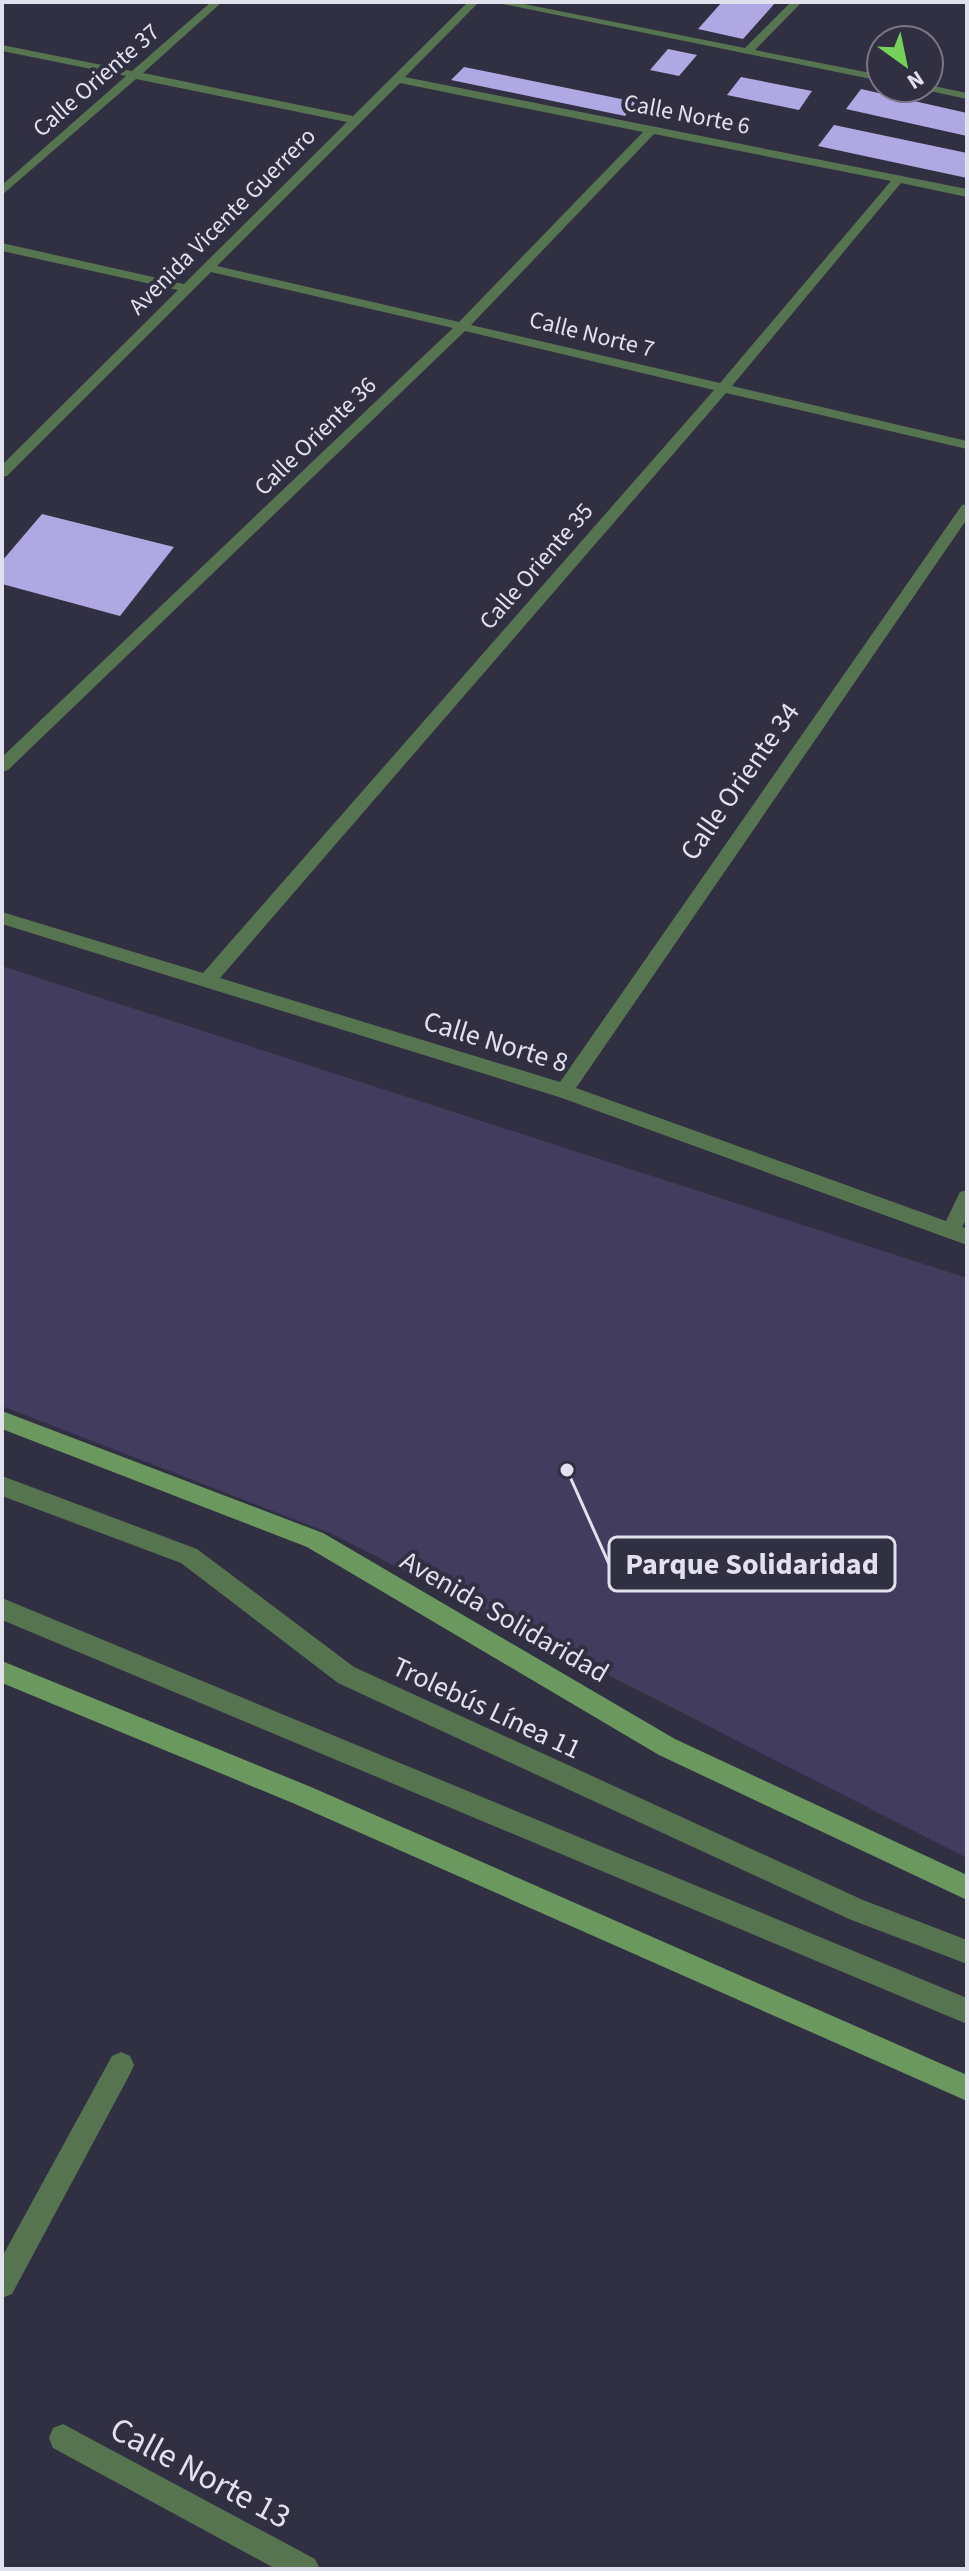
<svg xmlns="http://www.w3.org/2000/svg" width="969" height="2571" viewBox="0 0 969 2571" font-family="'Source Sans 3',sans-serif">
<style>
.green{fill:#423d5e}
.building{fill:#afa8e2}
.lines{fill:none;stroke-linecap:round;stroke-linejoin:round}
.lane{fill:#577450;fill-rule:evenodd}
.street{fill:#577450;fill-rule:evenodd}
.secondary{fill:#6b985f;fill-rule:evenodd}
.labels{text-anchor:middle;stroke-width:8;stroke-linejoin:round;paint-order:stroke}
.far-street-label{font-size:24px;fill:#e2e1ee;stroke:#312f42}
.street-label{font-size:28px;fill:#e2e1ee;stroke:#312f42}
.near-street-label{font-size:34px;fill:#e2e1ee;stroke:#312f42}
.leader{fill:none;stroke:#e2e1ee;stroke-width:3}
.callout-dot{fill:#e2e1ee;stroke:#312f42;stroke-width:3}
.callout{fill:#312f42;stroke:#e2e1ee;stroke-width:3}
.callout-label{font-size:30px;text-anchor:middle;font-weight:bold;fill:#e2e1ee}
</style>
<rect width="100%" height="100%" fill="#312f42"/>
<path class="green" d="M2 966 967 1278V1858L332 1534 2 1406Z"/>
<g class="building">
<path d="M722 2H776L743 39 698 29Z"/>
<path d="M668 49 697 55 679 76 650 70Z"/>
<path d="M464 67 636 102 625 116 451 80Z"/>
<path d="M741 77 812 91 799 110 727 95Z"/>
<path d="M861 89 967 113V136L846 109Z"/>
<path d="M834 125 967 153V178L818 146Z"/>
<path d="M42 514 174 547 120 616 2 584V561Z"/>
</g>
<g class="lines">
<g class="lane">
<path d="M2 1476 197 1549 354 1667 863 1900 967 1940V1964L849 1919 338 1683 181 1563 2 1496Z"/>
<path d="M2 1598 967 1998V2024L2 1620Z"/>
</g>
<g class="street">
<path d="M211 2H222L143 73 353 116 468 2H479L405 77 967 189V197L901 183 732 386 967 441V449L726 393 220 978 560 1082 962 505 967 504V519L576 1088 946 1221 960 1192 967 1190V1218L962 1227 967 1229V1245L559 1097 2 924V912L203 973 714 390 465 331 8 770 2 772V757L453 328 211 272 7 476 2 477V465L178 290 2 251V243L184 284 347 122 136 79 2 195V185L126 76 2 51V45L132 71ZM400 83 643 132 459 322 217 266ZM654 134 891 181 720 383 471 325Z"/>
<path d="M493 2H514L745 48 791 2H802L755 50 881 75V81Z"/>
<path d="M929 85 967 93V99L925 90 923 88H929Z"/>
<path d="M121 2052 130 2056 134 2065 130 2074 12 2294 2 2298V2257L112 2056Z"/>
<path d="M63 2424 315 2559 320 2569H276L53 2448 49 2438 53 2428Z"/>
</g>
<g class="secondary">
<path d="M2 1411 323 1533 675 1739 967 1875V1900L659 1755 307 1547 2 1429Z"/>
<path d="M2 1661 311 1787 967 2075V2101L295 1804 2 1683Z"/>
</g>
</g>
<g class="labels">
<g class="far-street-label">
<text transform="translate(96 80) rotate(-41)" y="8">Calle Oriente 37</text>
<text transform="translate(687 114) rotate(11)" y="8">Calle Norte 6</text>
<text transform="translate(222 221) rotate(-45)" y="8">Avenida Vicente Guerrero</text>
<text transform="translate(592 334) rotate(14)" y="8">Calle Norte 7</text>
<text transform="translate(315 436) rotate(-44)" y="8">Calle Oriente 36</text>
<text transform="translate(536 566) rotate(-49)" y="8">Calle Oriente 35</text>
</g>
<g class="street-label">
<text transform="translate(739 781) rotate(-55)" y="10">Calle Oriente 34</text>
<text transform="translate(496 1041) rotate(17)" y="10">Calle Norte 8</text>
<text transform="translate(505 1616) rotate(30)" y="10">Avenida Solidaridad</text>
<text transform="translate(487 1707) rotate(25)" y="10">Trolebús Línea 11</text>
</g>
<g class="near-street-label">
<text transform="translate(201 2472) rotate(28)" y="12">Calle Norte 13</text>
</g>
</g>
<path class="leader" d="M567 1470L609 1564"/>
<circle class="callout-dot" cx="567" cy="1470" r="8"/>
<rect class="callout" x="609" y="1537" width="286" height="54" rx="8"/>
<g class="callout-label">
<text x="752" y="1574">Parque Solidaridad</text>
</g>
<rect width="969" height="2571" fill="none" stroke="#e2e1ee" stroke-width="8"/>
<g transform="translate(905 64) rotate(147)"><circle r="38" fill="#312f42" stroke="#787687" stroke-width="2"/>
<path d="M0-6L14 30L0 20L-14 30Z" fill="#74d25b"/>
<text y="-12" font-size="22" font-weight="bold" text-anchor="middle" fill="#e2e1ee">N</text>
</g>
</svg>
